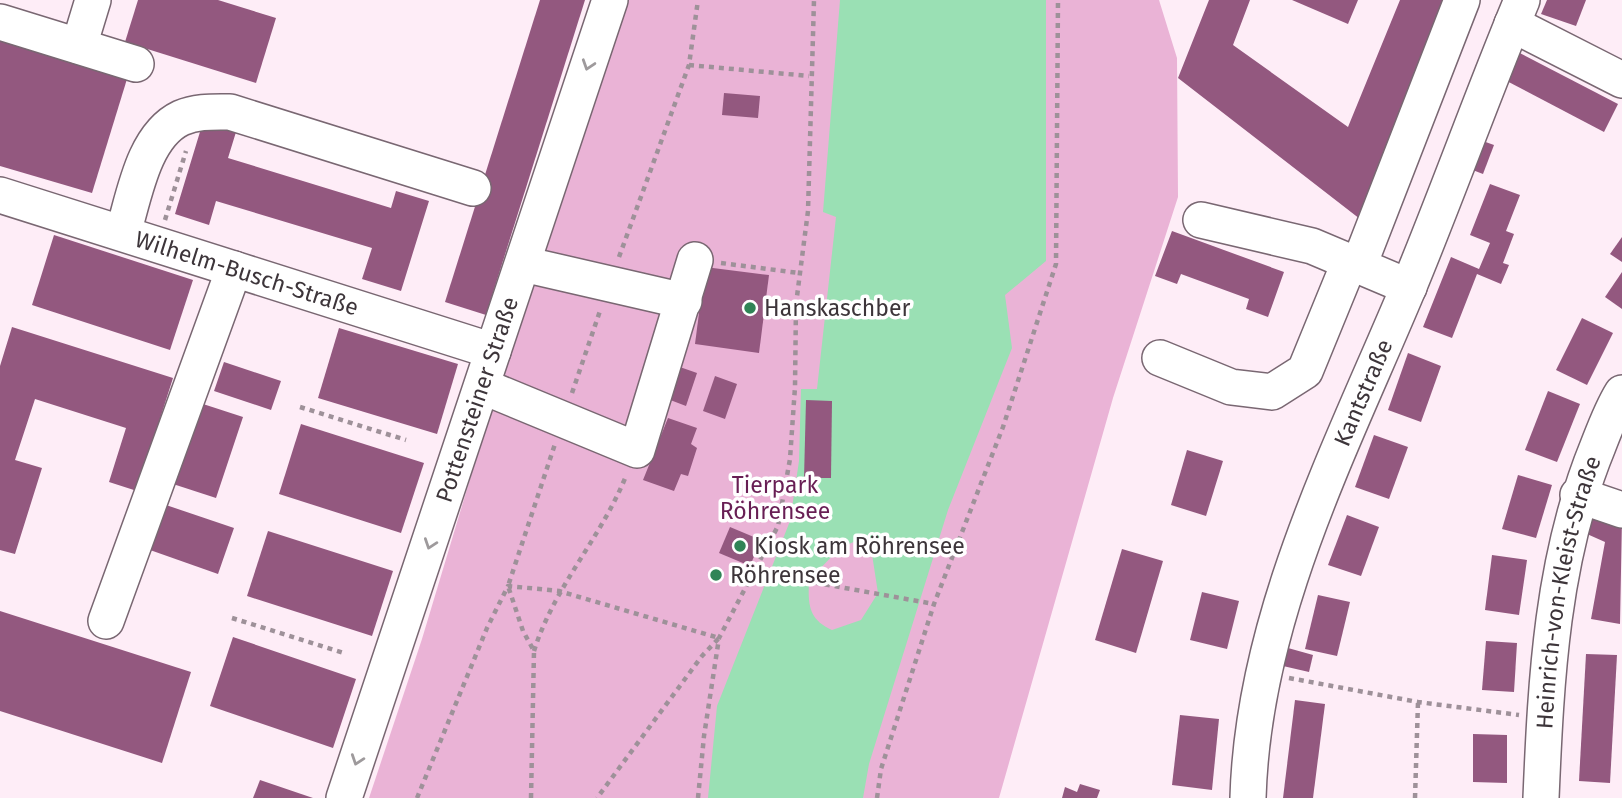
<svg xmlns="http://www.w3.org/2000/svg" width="1622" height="798" viewBox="0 0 1622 798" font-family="'Fira Sans',sans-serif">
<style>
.green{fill:#eab3d6}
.water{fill:#9ae0b4;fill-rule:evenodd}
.building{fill:#93587f}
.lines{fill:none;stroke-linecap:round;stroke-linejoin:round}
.minor-casing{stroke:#796772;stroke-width:38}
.path{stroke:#9e9199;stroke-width:4.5;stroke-dasharray:5 5;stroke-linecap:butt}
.minor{stroke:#fff;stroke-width:35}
.oneway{stroke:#9e9a9c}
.poi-dot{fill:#308456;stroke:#fff;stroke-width:2.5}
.labels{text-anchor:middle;stroke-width:7;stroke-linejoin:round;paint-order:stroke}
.street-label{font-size:23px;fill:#3d353a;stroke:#fff}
.poi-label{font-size:23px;fill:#3d353a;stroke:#fff;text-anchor:start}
.park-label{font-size:23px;fill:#681e54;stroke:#fff}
</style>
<rect width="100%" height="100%" fill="#feedf7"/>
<path class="green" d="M628 0H1159L1177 58 1178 197 1113 398 999 798H369L422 639 504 366Z"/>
<path class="water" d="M840 0H1046V261L1005 295 1012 348 948 510 869 764 863 798H708L717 706 790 521 799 461 801 389H817L836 217 823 212ZM858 540 871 548 878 593 861 620 832 630C808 619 808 604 809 580L840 548Z"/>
<g class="building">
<path d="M138 0H218L276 18 256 83 125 42Z"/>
<path d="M540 0H585L486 315 445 302Z"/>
<path d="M1209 0H1250L1233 45 1348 127 1400 0H1444L1360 219 1178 78Z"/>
<path d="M1292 0H1358L1348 24Z"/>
<path d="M1547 0H1586L1576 26 1541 14Z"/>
<path d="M0 39 127 79 92 193 0 166Z"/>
<path d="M1516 51 1618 104 1604 132 1501 78Z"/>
<path d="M724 93 760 96 758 118 722 115Z"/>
<path d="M203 122 236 132 228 158 391 208 396 191 429 201 401 291 362 279 372 248 216 201 209 225 175 214Z"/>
<path d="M1480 140 1494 145 1483 174 1470 169Z"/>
<path d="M1490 184 1520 195 1506 231 1514 234 1503 263 1509 265 1501 284 1477 274 1452 338 1423 327 1451 257 1479 269 1490 243 1470 235Z"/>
<path d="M1172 231 1284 272 1268 317 1246 309 1249 299 1181 274 1177 284 1155 276Z"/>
<path d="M54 235 193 280 170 350 32 305Z"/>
<path d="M1622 237V262L1610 254Z"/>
<path d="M705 267 769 275 759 353 695 344Z"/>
<path d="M1622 272V309L1605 297Z"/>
<path d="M1582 318 1613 333 1587 385 1556 370Z"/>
<path d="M12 327 173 378 137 491 109 482 126 428 35 399 15 460 42 468 15 554 0 550V366Z"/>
<path d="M339 328 458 364 437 434 318 398Z"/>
<path d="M1408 353 1441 366 1421 422 1388 410Z"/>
<path d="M224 362 281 381 271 410 214 391Z"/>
<path d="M677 366 697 373 686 406 665 398Z"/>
<path d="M715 376 737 384 725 419 703 411Z"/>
<path d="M1548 391 1580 404 1557 462 1525 450Z"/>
<path d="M806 400 832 401 831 478H804Z"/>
<path d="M200 403 243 417 216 498 173 484Z"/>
<path d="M668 418 697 428 691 444 697 448 688 476 681 474 674 491 643 480Z"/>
<path d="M301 424 424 463 401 533 279 494Z"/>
<path d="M1374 435 1408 447 1389 499 1355 487Z"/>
<path d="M1187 450 1223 461 1206 516 1171 505Z"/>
<path d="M1518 475 1552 485 1536 538 1502 529Z"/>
<path d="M166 505 234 528 218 574 150 550Z"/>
<path d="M1595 508 1622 518 1620 624 1591 619 1605 542 1587 534Z"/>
<path d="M1347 515 1379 527 1361 576 1328 565Z"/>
<path d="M730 527 761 540 750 566 719 553Z"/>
<path d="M268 531 393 571 372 636 247 596Z"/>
<path d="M1122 549 1163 561 1136 653 1095 640Z"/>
<path d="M1492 555 1527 560 1519 615 1485 610Z"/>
<path d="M1202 592 1239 601 1227 649 1190 640Z"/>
<path d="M1318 595 1350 602 1337 656 1305 649Z"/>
<path d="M0 611 191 672 162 763 0 711Z"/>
<path d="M233 637 356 679 333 748 210 706Z"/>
<path d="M1486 641 1517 643 1514 692 1482 690Z"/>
<path d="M1288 648 1313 655 1309 672 1283 666Z"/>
<path d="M1586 654 1617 655 1610 783 1579 781Z"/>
<path d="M1295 700 1325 704 1313 798H1283Z"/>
<path d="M1180 715 1219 719 1212 790 1172 785Z"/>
<path d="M1473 734 1507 735V783L1473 782Z"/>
<path d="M260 780 313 798H253Z"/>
<path d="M1080 784 1100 790 1097 798H1062L1065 787 1077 792Z"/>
</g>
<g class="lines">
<defs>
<g id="minor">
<path d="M0 22 136 64"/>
<path d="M1512 24 1622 80"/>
<path d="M79 46 93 0"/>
<path id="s1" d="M0 195 493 351"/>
<path d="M1201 220 1312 246 1409 287"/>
<path d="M123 233C134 197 143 136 181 118 197 111 213 112 230 112L473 188"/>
<path d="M523 264 684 301"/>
<path d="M1359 265 1462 0"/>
<path d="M1160 358 1231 387 1272 392 1305 371 1350 261"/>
<path d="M482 386 637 450 695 260"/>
<path d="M1578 495 1622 510"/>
<path d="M106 621 234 269"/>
<path id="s2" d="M344 798 610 0"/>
<path id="s3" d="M1248 798C1253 618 1339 453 1407 291 1447 195 1482 96 1522 0"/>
<path id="s4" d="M1541 798C1546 678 1552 558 1598 446 1605 428 1612 409 1622 393"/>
</g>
</defs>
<use href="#minor" class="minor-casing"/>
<g class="path">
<path d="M689 65 809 76"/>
<path d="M165 220 186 151"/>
<path d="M619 257 689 65 698 0"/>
<path d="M721 263 799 273"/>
<path d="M572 393 600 311"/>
<path d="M300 407 406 440"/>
<path d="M756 572 934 604"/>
<path d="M232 618 344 653"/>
<path d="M534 651C554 587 601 538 626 476"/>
<path d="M1289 678 1418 702 1519 715"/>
<path d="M417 798 487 628 508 586 559 591 719 638 702 656 597 798"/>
<path d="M531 798 534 651 523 631 508 586 555 444"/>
<path d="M698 798 704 736 719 638 778 526 790 459 795 387 796 304 808 211 814 0"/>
<path d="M877 798 881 769 934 604 1003 427 1056 264 1058 0"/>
<path d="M1415 798 1418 702"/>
</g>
<use href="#minor" class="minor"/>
</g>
<defs><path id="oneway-chevron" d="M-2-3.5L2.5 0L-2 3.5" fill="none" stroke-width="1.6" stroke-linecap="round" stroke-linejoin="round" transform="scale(1.75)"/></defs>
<g class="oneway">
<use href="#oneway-chevron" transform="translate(588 65) rotate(108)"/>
<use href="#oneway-chevron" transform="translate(430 544) rotate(109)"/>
<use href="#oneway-chevron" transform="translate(357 760) rotate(109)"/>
</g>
<g class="poi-dot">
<circle cx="750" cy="308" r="7"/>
<circle cx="740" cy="546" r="7"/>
<circle cx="716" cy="575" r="7"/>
</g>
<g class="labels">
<g class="street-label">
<text dy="8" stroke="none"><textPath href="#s1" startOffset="259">Wilhelm-Busch-Straße</textPath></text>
<text dy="8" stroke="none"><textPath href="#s3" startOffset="424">Kantstraße</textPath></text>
<text dy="8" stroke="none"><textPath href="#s2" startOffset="420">Pottensteiner Straße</textPath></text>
<text dy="8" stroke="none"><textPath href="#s4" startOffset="208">Heinrich-von-Kleist-Straße</textPath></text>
</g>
<g class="poi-label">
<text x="764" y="316">Hanskaschber</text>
<text x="754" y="554">Kiosk am Röhrensee</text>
<text x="730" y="583">Röhrensee</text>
</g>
<g class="park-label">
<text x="775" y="493">Tierpark<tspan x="775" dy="26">Röhrensee</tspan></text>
</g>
</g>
</svg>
